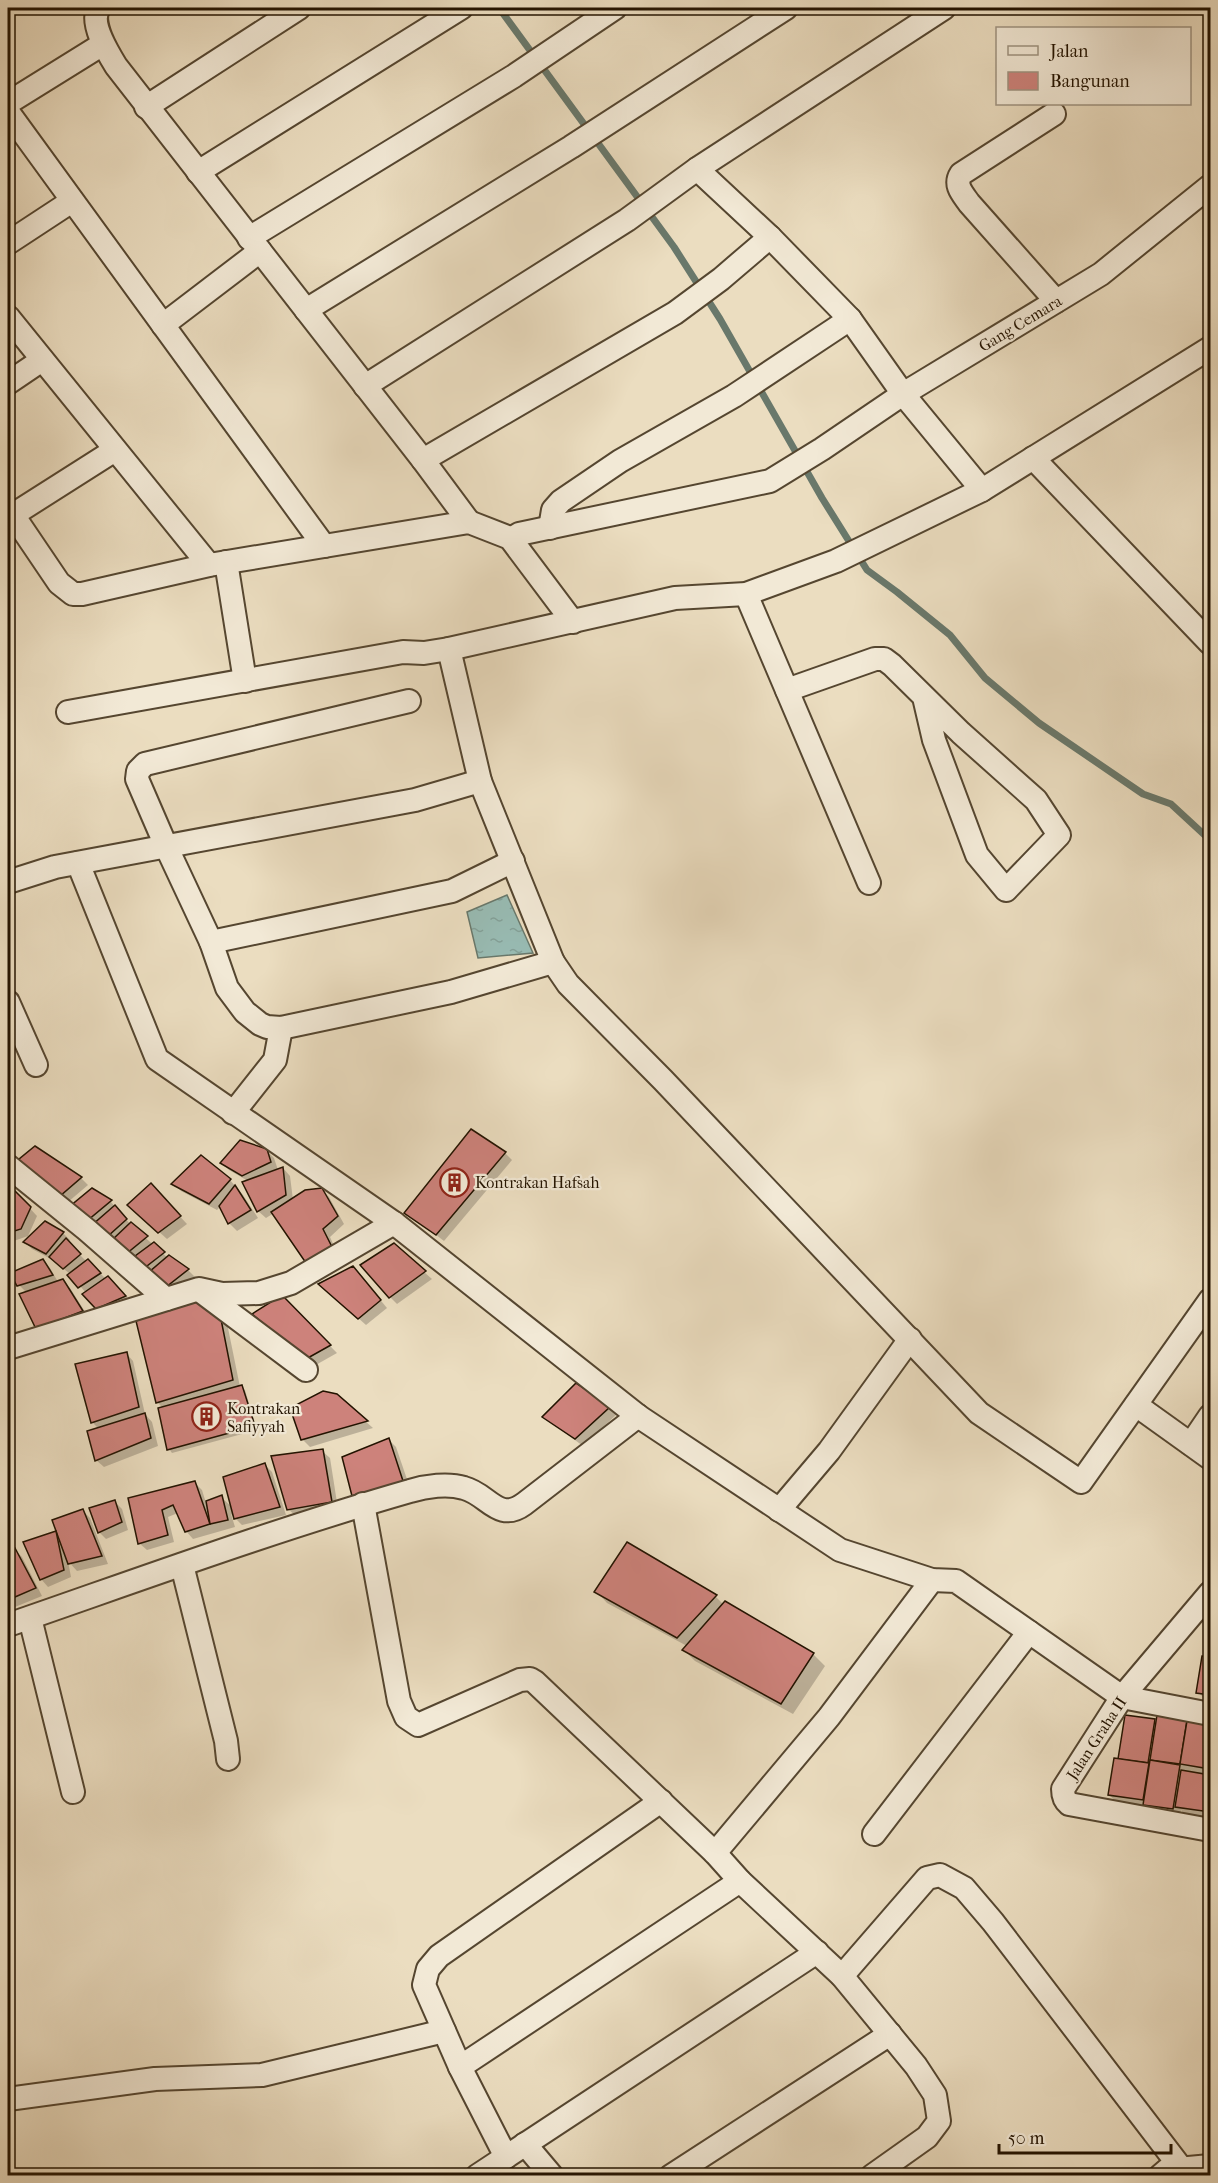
<svg xmlns="http://www.w3.org/2000/svg" width="1218" height="2183" viewBox="0 0 1218 2183" font-family="'IM FELL French Canon',serif">
<style>
.water{fill:url(#water-ripples);stroke:#69786b;stroke-width:1.5}
.shadow{fill:#0003}
.lines{fill:none;stroke-linecap:round;stroke-linejoin:round}
.stream{stroke:#69786b;stroke-width:7}
.building{fill:#cd827b;stroke:#231300;stroke-width:1.5}
.minor-casing{stroke:#554630;stroke-width:26}
.minor{stroke:#f2e9d6;stroke-width:22}
.labels{text-anchor:middle;stroke-width:4.5;stroke-linejoin:round;paint-order:stroke}
.street-label{font-size:16px;fill:#231300;stroke:#f2e9d6}
.poi-label{font-size:16px;fill:#231300;stroke:#f2e9d6;text-anchor:start}
</style>
<defs>
<pattern id="water-ripples" width="26" height="14" patternUnits="userSpaceOnUse" patternTransform="scale(1.5)"><rect width="26" height="14" fill="#98bbb3"/><path d="M2 4q2-2 4 0t4 0M15 11q2-2 4 0t4 0" fill="none" stroke="#83a098"/></pattern>
</defs>
<rect width="100%" height="100%" fill="#ebddc0"/>
<filter id="stains"><feTurbulence type="fractalNoise" baseFrequency=".00333" numOctaves="4"/><feColorMatrix values="0 0 0 0 .2 0 0 0 0 .09 0 0 0 0 .02 0 0 0 .5 -.17"/></filter>
<radialGradient id="worn" r=".72"><stop offset=".6" stop-color="#630" stop-opacity="0"/><stop offset="1" stop-color="#630" stop-opacity=".3"/></radialGradient>
<path class="water" d="M507 895 533 953 478 958 467 912Z"/>
<g class="shadow">
<path d="M266 1150 274 1158 278 1170 283 1168 290 1176 293 1200 321 1189 329 1197 344 1224 330 1237 339 1257 274 1213 266 1218 258 1211 248 1181 229 1170 222 1163Z"/>
<path d="M505 1153 512 1160 444 1241 406 1212Z"/>
<path d="M22 1171 81 1178 88 1185 68 1202Z"/>
<path d="M230 1180 243 1195 258 1218 237 1231 229 1223 221 1206 217 1210 181 1191 174 1184Z"/>
<path d="M11 1188 37 1216 28 1236 8 1243V1189Z"/>
<path d="M92 1190 111 1202 130 1224 168 1258 188 1270 195 1277 175 1293 78 1214Z"/>
<path d="M158 1193 187 1224 167 1239 137 1212Z"/>
<path d="M63 1233 70 1240 68 1243 87 1262 88 1261 106 1279 116 1285 132 1303 104 1315 84 1294 86 1293 70 1274 53 1260 32 1249 25 1242Z"/>
<path d="M43 1260 50 1268 58 1282 62 1281 70 1288 89 1318 44 1335 27 1293 19 1285Z"/>
<path d="M353 1267 387 1308 366 1325 328 1291Z"/>
<path d="M424 1272 432 1279 397 1304 390 1297Z"/>
<path d="M282 1297 337 1353 314 1366 261 1321Z"/>
<path d="M194 1299 227 1323 240 1387 245 1390 257 1430 172 1453 169 1449 163 1408 157 1402Z"/>
<path d="M126 1353 133 1361 145 1414 152 1422 158 1446 104 1467 96 1460 99 1429 92 1422Z"/>
<path d="M336 1395 373 1428 310 1447 302 1439Z"/>
<path d="M610 1407 617 1414 583 1446 544 1417Z"/>
<path d="M389 1440 396 1447 411 1491 360 1503 353 1495Z"/>
<path d="M322 1451 330 1458 338 1509 296 1516 288 1509Z"/>
<path d="M264 1464 272 1472 286 1515 242 1525 231 1514 235 1527 193 1539 186 1531 178 1513 168 1517 174 1542 147 1550 139 1543 129 1499 195 1483 202 1490 206 1503 221 1497 233 1508Z"/>
<path d="M114 1501 122 1509 128 1530 106 1539 99 1532Z"/>
<path d="M82 1510 90 1518 108 1564 77 1571 68 1561 71 1577 48 1587 41 1579 25 1543 58 1532Z"/>
<path d="M628 1544 716 1597 724 1605 726 1603 813 1654 825 1666 793 1714 695 1661 684 1650 687 1646 607 1603 596 1591Z"/>
<path d="M15 1550 22 1557 42 1596 10 1609 8 1606V1552Z"/>
<path d="M1203 1658 1210 1659V1700L1205 1699 1198 1692Z"/>
<path d="M1126 1716 1157 1721 1158 1717 1210 1725V1818L1184 1814 1181 1810 1180 1816 1152 1811 1146 1806 1117 1802 1109 1795 1119 1761Z"/>
</g>
<g class="lines">
<path class="stream" d="M499 8 674 247 720 319 822 498 867 570 897 592 950 635 985 678 1039 723 1143 794 1171 804 1210 840"/>
</g>
<g class="building">
<path d="M471 1129 506 1152 436 1235 404 1213Z"/>
<path d="M240 1140 267 1149 271 1162 242 1176 220 1163Z"/>
<path d="M35 1146 82 1177 60 1196 13 1164Z"/>
<path d="M201 1155 231 1179 209 1204 171 1184Z"/>
<path d="M283 1167 286 1195 257 1212 242 1182Z"/>
<path d="M151 1183 181 1216 158 1233 127 1205Z"/>
<path d="M235 1185 251 1210 228 1224 219 1206Z"/>
<path d="M11 1187 31 1207 21 1229 8 1233V1188Z"/>
<path d="M92 1188 112 1200 88 1220 69 1207Z"/>
<path d="M322 1188 338 1216 323 1229 333 1249 306 1263 271 1212 305 1190Z"/>
<path d="M115 1205 127 1219 108 1236 91 1226Z"/>
<path d="M45 1221 64 1232 46 1254 23 1242Z"/>
<path d="M131 1222 148 1236 126 1254 110 1242Z"/>
<path d="M66 1238 81 1254 63 1269 49 1257Z"/>
<path d="M154 1242 165 1252 143 1269 131 1259Z"/>
<path d="M394 1243 426 1271 389 1298 360 1265Z"/>
<path d="M169 1255 189 1269 166 1287 149 1272Z"/>
<path d="M43 1259 53 1275 17 1286 10 1273Z"/>
<path d="M88 1259 101 1273 78 1288 67 1275Z"/>
<path d="M353 1266 381 1300 358 1319 318 1284Z"/>
<path d="M108 1276 126 1296 96 1309 82 1294Z"/>
<path d="M63 1279 83 1311 36 1329 19 1294Z"/>
<path d="M282 1295 331 1345 306 1359 252 1314Z"/>
<path d="M194 1297 220 1314 233 1380 156 1403 136 1321Z"/>
<path d="M127 1352 139 1407 91 1423 75 1364Z"/>
<path d="M576 1383 611 1406 575 1439 542 1417Z"/>
<path d="M242 1385 255 1426 167 1450 158 1408Z"/>
<path d="M323 1391 337 1394 368 1421 301 1440 290 1408Z"/>
<path d="M145 1413 151 1438 95 1461 87 1431Z"/>
<path d="M389 1438 404 1484 352 1496 342 1457Z"/>
<path d="M323 1449 332 1502 287 1510 271 1456Z"/>
<path d="M265 1463 280 1507 234 1519 223 1477Z"/>
<path d="M195 1481 210 1524 185 1532 173 1505 162 1510 168 1535 138 1544 128 1498Z"/>
<path d="M222 1495 228 1520 210 1524 206 1501Z"/>
<path d="M115 1500 122 1522 98 1533 89 1508Z"/>
<path d="M83 1509 102 1556 68 1564 52 1520Z"/>
<path d="M56 1531 64 1570 40 1580 23 1542Z"/>
<path d="M627 1542 717 1595 677 1638 594 1592Z"/>
<path d="M15 1548 36 1588 8 1600V1551Z"/>
<path d="M725 1601 814 1653 781 1704 682 1650Z"/>
<path d="M1202 1656 1210 1657V1695L1196 1693Z"/>
<path d="M1125 1715 1155 1719 1148 1763 1118 1759Z"/>
<path d="M1157 1715 1187 1720 1180 1764 1150 1760Z"/>
<path d="M1187 1721 1210 1724V1769L1180 1764Z"/>
<path d="M1114 1758 1149 1763 1143 1800 1108 1795Z"/>
<path d="M1150 1760 1180 1765 1173 1809 1143 1805Z"/>
<path d="M1181 1770 1210 1775V1812L1175 1807Z"/>
</g>
<g class="lines">
<defs>
<g id="minor">
<path d="M99 8C89 22 108 53 116 66L423 460 675 313 721 279 770 237"/>
<path d="M8 103 103 44"/>
<path d="M146 107 299 8"/>
<path d="M8 112 324 546"/>
<path d="M1054 114 961 174C954 185 962 193 969 203L1056 301"/>
<path d="M697 169 770 237 850 319 903 394 982 490"/>
<path d="M198 172 461 8"/>
<path d="M249 238 514 76 615 8"/>
<path d="M8 243 72 201"/>
<path d="M306 310 571 147 786 8"/>
<path d="M8 317 209 565"/>
<path d="M163 325 260 251"/>
<path d="M8 383 42 360"/>
<path d="M365 386 627 220 697 169 944 8"/>
<path d="M1033 458 1210 643"/>
<path d="M423 460 469 522"/>
<path d="M13 515 59 583 73 594H82L209 565 469 522 510 538 573 622"/>
<path d="M8 518 115 450"/>
<path d="M550 528 553 510 561 501 620 461 734 396 850 319"/>
<path d="M511 539 519 534 770 481 822 449 903 394 1101 274 1210 186"/>
<path d="M226 562 245 681"/>
<path d="M746 594 869 883"/>
<path d="M449 649 480 781 553 962 568 984 663 1080 979 1413 1081 1482 1210 1300"/>
<path d="M787 690 875 659H884L892 665 961 733 1036 800 1059 835 1006 890 977 855 934 740 924 697"/>
<path d="M409 701 145 764 138 771 137 779 166 846 211 942 227 988 245 1012 260 1024 267 1027 281 1028 451 992 553 962"/>
<path d="M68 712 403 652 424 653 449 649 675 598 746 594 836 561 982 490 1210 348"/>
<path d="M78 863 157 1059 394 1223 638 1416 840 1550 932 1580 956 1581 1122 1697 1210 1714"/>
<path d="M8 882 55 867 415 800 480 781"/>
<path d="M211 942 452 891 513 861"/>
<path d="M8 1002 36 1065"/>
<path d="M233 1113 275 1060 281 1028"/>
<path d="M8 1166 87 1230 166 1299"/>
<path d="M202 1292 306 1370"/>
<path d="M8 1348 199 1289 222 1294 259 1293 291 1283 394 1223"/>
<path d="M1136 1405 1210 1458"/>
<path d="M1191 1444 1210 1416"/>
<path d="M363 1504 399 1701 406 1717 418 1725 520 1680 530 1679 535 1682 715 1853 740 1881 842 1976 916 2066 935 2095 939 2121 927 2137 872 2176"/>
<path d="M779 1510 829 1451 910 1339"/>
<path d="M182 1565 226 1741 228 1759"/>
<path d="M1210 1593 1122 1697 1063 1789C1063 1795 1064 1800 1069 1804L1210 1830"/>
<path d="M30 1618 73 1792"/>
<path d="M8 1625C141 1579 274 1530 410 1491 426 1486 448 1483 464 1488 488 1494 498 1523 524 1504L638 1416"/>
<path d="M874 1834 1029 1632"/>
<path d="M715 1853 829 1717 932 1580"/>
<path d="M842 1976 927 1878 940 1875 964 1888 993 1922 1181 2168"/>
<path d="M460 2067 740 1881"/>
<path d="M8 2099 155 2079 262 2075 444 2031"/>
<path d="M525 2144 552 2176"/>
<path d="M506 2157 460 2067 424 1985 428 1969 439 1956 661 1801"/>
<path d="M477 2176 817 1952"/>
<path d="M671 2176 890 2034"/>
<path d="M1160 2176 1167 2170 1210 2166"/>
</g>
</defs>
<use href="#minor" class="minor-casing"/>
<use href="#minor" class="minor"/>
</g>
<defs>
<symbol id="building-ring" viewBox="-11 -11 22 22"><circle r="9.5" fill="#f2e9d6" stroke="#8f2418" stroke-width="1.5"/><path d="M-4-6H4V6H1V3H-1V6H-4ZM-2.5-4.3h1.7v1.8h-1.7ZM.8-4.3h1.7v1.8H.8ZM-2.5-1h1.7V.8h-1.7ZM.8-1h1.7V.8H.8Z" fill="#8f2418"/></symbol>
</defs>
<g fill-rule="evenodd">
<use href="#building-ring" x="438" y="1166" width="33" height="33"/>
<use href="#building-ring" x="190" y="1400" width="33" height="33"/>
</g>
<g class="labels">
<g class="street-label">
<text transform="translate(1020 323) rotate(-31)" y="6">Gang Cemara</text>
<text transform="translate(1096 1738) rotate(-57)" y="6">Jalan Graha II</text>
</g>
<g class="poi-label">
<text x="475" y="1188">Kontrakan Hafsah</text>
<text x="227" y="1414">Kontrakan<tspan x="227" dy="18">Safiyyah</tspan></text>
</g>
</g>
<rect width="1218" height="2183" fill="none" stroke="#ebddc0" stroke-width="30"/>
<rect x="9" y="9" width="1200" height="2165" fill="none" stroke="#231300" stroke-width="3"/>
<rect x="15" y="15" width="1188" height="2153" fill="none" stroke="#231300" stroke-width="1.5"/>
<rect x="996" y="27" width="195" height="78" fill="#f2e9d6" stroke="#9f9380" stroke-width="1.5"/>
<rect x="1008" y="46" width="30" height="9" fill="#f2e9d6" stroke="#9f9380" stroke-width="1.5"/>
<text x="1050" y="57" font-size="18" fill="#231300">Jalan</text>
<rect x="1008" y="72" width="30" height="18" fill="#cd827b" stroke="#9f9380" stroke-width="1.5"/>
<text x="1050" y="87" font-size="18" fill="#231300">Bangunan</text>
<path d="M999 2144v9h172v-9" fill="none" stroke="#231300" stroke-width="3"/>
<text x="1008" y="2144" font-size="18" fill="#231300" stroke="#f2e9d6" stroke-width="4.5" paint-order="stroke">50 m</text>
<rect width="100%" height="100%" filter="url(#stains)"/>
<rect width="100%" height="100%" fill="url(#worn)"/>
</svg>
